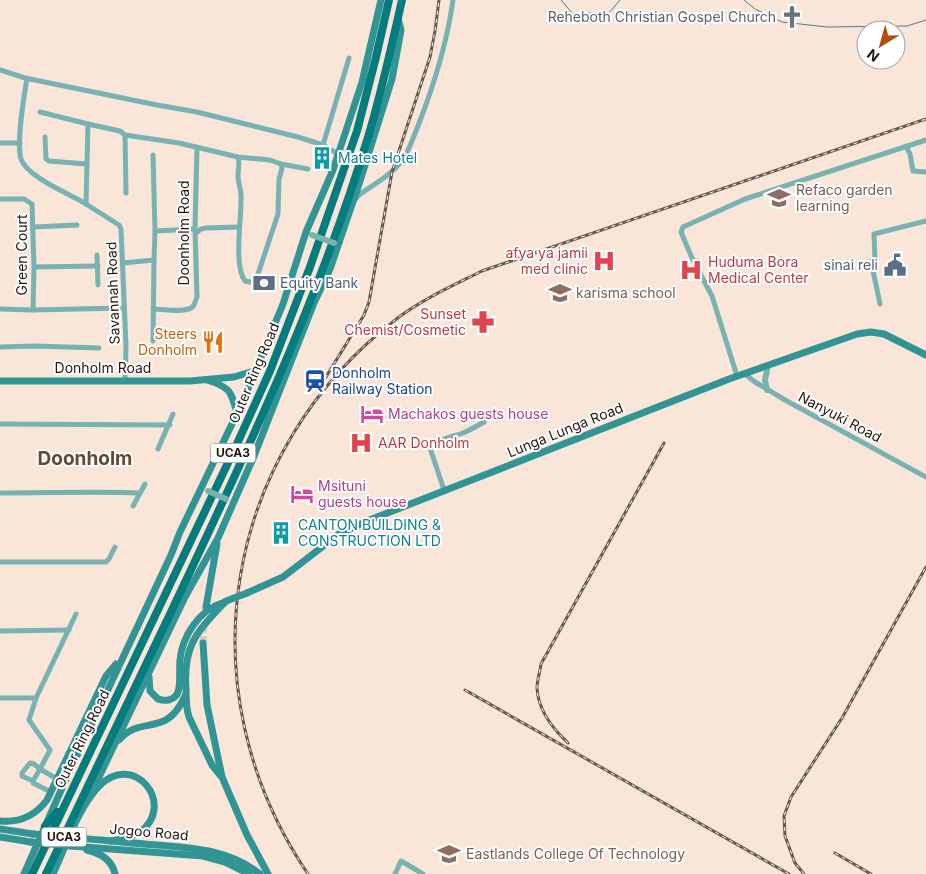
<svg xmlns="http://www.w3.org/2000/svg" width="926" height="874" viewBox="0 0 926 874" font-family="Inter,sans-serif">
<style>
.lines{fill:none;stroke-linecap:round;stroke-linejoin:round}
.stream{stroke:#507b84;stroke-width:1}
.secondary-tunnel{stroke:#dac7ba;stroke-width:7;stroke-dasharray:7 3.5;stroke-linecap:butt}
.minor{stroke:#78b2b2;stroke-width:5}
.tertiary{stroke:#78b2b2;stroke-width:6}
.secondary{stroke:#319596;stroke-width:7}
.primary{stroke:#047c7d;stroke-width:8}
.rail-casing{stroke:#66584d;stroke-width:3}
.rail{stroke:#fff;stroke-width:1;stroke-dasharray:4;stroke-linecap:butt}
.tertiary-bridge{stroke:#78b2b2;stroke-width:6}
.secondary-bridge{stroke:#319596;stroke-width:7}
.labels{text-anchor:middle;stroke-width:4;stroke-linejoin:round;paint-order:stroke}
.shield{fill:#fff;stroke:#655d57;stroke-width:1}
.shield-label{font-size:12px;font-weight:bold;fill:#23180f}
.worship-label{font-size:14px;fill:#5b616d;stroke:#fff;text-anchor:end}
.culture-label{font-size:14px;fill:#0d838f;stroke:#fff;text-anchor:start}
.education-label{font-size:14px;fill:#785e54;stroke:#fff;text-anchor:start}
.street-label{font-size:14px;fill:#23180f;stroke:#fff}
.health-label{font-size:14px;fill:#be3a42;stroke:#fff;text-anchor:end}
.service-label{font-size:14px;fill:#4e5e75;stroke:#fff;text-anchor:end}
.food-label{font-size:14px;fill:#c56008;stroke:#fff;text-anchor:end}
.transit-label{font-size:14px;fill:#164399;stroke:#fff;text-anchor:start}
.hotel-label{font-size:14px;fill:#b23c85;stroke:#fff;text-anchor:start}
.district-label{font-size:19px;font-weight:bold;fill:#644a35;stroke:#fff}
</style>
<rect width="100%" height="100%" fill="#fae6d8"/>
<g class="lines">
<g class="stream">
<path d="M561 0 573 14 591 13 598 16 609 13 620 0"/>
<path d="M744 0 755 9 782 22 827 27 907 26 926 20"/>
</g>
<path class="secondary-tunnel" d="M203 643 204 623"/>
<g class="minor">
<path d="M0 70 25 78 157 105 197 112 298 137 323 145 338 154"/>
<path d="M27 78C24 97 16 142 21 159 27 177 70 194 86 204 97 211 108 218 119 225L121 229 126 346 125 381"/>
<path d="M40 112 88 124"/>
<path d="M125 135 179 143 238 157 270 160 281 164 282 168 279 179 278 214 255 283 245 281C233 265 242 217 241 196 241 189 238 183 238 176 238 169 240 165 238 157"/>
<path d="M45 137 46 159 49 161 87 164"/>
<path d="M0 143H20"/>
<path d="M323 145 349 58"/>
<path d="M906 146 910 154 913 171 926 172"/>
<path d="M281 164 308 169"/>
<path d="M0 199H24L32 204 34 267 33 310"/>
<path d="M356 199 359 195C374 184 390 176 402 161 409 151 413 138 418 126 434 85 447 44 453 0"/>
<path d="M86 204 88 124 120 131 125 135 126 193"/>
<path d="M33 227 77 225"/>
<path d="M155 231 195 229"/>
<path d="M196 233 201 229 206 228 239 227"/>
<path d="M97 255 98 285"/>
<path d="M123 263 154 260 155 231 153 155"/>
<path d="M34 267 98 266"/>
<path d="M880 304 871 261 875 260 874 234 926 221"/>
<path d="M0 309 33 310 124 308"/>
<path d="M153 309C164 309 181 313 191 308 195 306 195 301 197 297L195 229 197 148"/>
<path d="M153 341 154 260"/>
<path d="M0 347 35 346 99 348"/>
<path d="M745 374 755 382 785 400 926 477"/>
<path d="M737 376 712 296 692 258 681 232 683 227 745 199 926 140"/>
<path d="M0 424 170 425"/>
<path d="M158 449 173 414"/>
<path d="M444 490 430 448C438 439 452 437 463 433 470 430 477 426 484 422"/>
<path d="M0 493C47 493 93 491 140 493"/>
<path d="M133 506 145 484"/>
<path d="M0 562H106L109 559 115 547"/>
<path d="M0 631 69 630"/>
<path d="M0 698H36L76 614"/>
<path d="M36 698 29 720 50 750 40 769 57 779"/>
<path d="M33 781 22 776V773L30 763 34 764 40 769 33 781V783L51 792"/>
<path d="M395 874 401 861 423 874"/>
</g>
<path class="tertiary" d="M767 390 765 380 768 365"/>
<g class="secondary">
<path d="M207 380C230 387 231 391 237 413"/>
<path d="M0 381H190L234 377 257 370"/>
<path d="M247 593 283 577 339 534 367 521 729 379 857 334 871 332 884 334 926 355"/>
<path d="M206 607 217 544"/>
<path d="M203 643 207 705 222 777 247 835 268 874"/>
<path d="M149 677 150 691 158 699C166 702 175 700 178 692 181 683 179 670 180 660 182 637 199 610 222 603"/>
<path d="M119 740C141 714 166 739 185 696"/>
<path d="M220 775 212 765 189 717C186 708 186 699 186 690 183 645 196 633 225 602"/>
<path d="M89 798 185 597 218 538 254 456 314 303 330 269 360 181 392 79 401 30 398 18"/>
<path d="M0 821C20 823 35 816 47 800L106 676 116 664"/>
<path d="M0 829 33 834"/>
<path d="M0 837 31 842"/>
<path d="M76 838C103 840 130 843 157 845 195 848 229 850 260 874"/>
<path d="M71 846 203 856 225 862 249 874"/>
<path d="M87 850C100 853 112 860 115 874"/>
<path d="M24 874 66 779 171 555 180 532 243 401 283 304 306 232 333 170 362 82 381 0"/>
<path d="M53 874C66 846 78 808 99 786 134 750 177 805 140 832 131 838 121 839 111 841"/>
</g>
<g class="primary">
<path d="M45 826 57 812"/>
<path d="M32 874 236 446 270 371 310 267 357 131 376 57 389 0"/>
<path d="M46 874C88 787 129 699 171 612 245 456 319 300 369 134 382 90 392 45 402 0"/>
</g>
<defs>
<g id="rail">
<path d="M321 385 364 315 369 302 392 172 430 57 435 31 439 0"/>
<path d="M465 690 789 874"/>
<path d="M568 743C553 729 538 710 537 688 537 680 540 672 541 664L664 443"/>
<path d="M835 853 871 874"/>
<path d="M308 874C183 690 222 451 399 317 425 298 454 285 482 271L926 119"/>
<path d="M804 874 795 863 785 836 784 816 791 797 842 718 926 567"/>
</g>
</defs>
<use href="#rail" class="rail-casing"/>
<use href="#rail" class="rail"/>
<g class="tertiary-bridge">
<path d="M312 235 334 243"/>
<path d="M208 491 226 499"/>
</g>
<g class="secondary-bridge">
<path d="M226 601 247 593"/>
<path d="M33 834 76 838"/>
<path d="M31 842 71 846"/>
</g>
</g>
<defs>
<symbol id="church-bare" viewBox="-9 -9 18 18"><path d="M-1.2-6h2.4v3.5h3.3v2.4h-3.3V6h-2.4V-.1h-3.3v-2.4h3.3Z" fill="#6b7280" stroke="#fff" stroke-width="2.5" paint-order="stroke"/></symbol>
<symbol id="building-bare" viewBox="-9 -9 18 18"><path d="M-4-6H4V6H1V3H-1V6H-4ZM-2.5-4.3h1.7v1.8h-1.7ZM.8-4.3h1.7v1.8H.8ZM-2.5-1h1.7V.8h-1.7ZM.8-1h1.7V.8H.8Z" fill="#0f9aa8" stroke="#fff" stroke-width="2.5" paint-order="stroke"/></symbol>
<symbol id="school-bare" viewBox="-9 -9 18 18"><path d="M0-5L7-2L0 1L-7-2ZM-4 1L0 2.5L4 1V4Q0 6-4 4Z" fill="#8d6e63" stroke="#fff" stroke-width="2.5" paint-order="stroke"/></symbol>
<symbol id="hospital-bare" viewBox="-9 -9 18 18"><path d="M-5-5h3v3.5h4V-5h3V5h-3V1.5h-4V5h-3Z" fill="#e0444e" stroke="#fff" stroke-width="2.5" paint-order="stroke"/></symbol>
<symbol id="civic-bare" viewBox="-9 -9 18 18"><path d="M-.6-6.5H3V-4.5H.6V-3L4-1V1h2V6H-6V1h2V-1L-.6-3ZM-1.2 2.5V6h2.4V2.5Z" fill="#5c6f8a" stroke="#fff" stroke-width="2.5" paint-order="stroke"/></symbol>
<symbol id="bank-bare" viewBox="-9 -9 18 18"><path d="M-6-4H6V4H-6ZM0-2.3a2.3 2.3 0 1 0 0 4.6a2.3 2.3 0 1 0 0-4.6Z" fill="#5c6f8a" stroke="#fff" stroke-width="2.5" paint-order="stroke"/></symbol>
<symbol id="pharmacy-bare" viewBox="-9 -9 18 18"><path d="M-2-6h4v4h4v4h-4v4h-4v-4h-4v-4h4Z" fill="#e0444e" stroke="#fff" stroke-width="2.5" paint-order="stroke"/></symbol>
<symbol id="restaurant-bare" viewBox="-9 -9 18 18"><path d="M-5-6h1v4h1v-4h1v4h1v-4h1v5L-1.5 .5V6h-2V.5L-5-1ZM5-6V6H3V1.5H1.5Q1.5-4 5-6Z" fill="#e8710a" stroke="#fff" stroke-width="2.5" paint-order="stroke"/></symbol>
<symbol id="station-bare" viewBox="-9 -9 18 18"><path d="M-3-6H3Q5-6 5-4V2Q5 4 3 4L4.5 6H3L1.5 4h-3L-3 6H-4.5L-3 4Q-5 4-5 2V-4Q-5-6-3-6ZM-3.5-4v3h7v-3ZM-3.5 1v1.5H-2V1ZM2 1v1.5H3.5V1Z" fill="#1a4fb4" stroke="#fff" stroke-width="2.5" paint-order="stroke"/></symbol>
<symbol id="hotel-bare" viewBox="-9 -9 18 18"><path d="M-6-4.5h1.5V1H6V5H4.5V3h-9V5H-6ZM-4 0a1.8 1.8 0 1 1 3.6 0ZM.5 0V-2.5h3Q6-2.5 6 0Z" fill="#d1479c" stroke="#fff" stroke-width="2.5" paint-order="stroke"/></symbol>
<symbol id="university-bare" viewBox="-9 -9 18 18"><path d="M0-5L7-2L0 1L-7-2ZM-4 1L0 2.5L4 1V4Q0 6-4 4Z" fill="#8d6e63" stroke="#fff" stroke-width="2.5" paint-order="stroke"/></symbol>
</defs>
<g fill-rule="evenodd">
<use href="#church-bare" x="776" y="1" width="32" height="32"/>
<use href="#building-bare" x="306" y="142" width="32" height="32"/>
<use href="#school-bare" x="763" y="182" width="32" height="32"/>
<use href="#hospital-bare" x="588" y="245" width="32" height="32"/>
<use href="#civic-bare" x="879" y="249" width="32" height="32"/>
<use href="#hospital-bare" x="675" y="254" width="32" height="32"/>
<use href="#bank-bare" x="248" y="267" width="32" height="32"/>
<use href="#school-bare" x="544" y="277" width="32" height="32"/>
<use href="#pharmacy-bare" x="467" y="306" width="32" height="32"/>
<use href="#restaurant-bare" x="197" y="326" width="32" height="32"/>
<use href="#station-bare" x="299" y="365" width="32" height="32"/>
<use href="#hotel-bare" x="356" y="398" width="32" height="32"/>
<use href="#hospital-bare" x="345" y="427" width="32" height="32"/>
<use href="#hotel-bare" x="286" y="478" width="32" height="32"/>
<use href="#building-bare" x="265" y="517" width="32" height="32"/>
<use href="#university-bare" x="433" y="838" width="32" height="32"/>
</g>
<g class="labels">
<g class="shield">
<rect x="210.5" y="443.5" width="45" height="19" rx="4"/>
<rect x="41.5" y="827.5" width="45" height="19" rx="4"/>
</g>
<g class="shield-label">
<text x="233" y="457">UCA3</text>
<text x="64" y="841">UCA3</text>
</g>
<g class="worship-label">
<text x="776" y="22">Reheboth Christian Gospel Church</text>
</g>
<g class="culture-label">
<text x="338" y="163">Mates Hotel</text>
<text x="298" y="530">CANTON BUILDING &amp;<tspan x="298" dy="16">CONSTRUCTION LTD</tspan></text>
</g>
<g class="education-label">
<text x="796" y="195">Refaco garden<tspan x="796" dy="16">learning</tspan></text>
<text x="576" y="298">karisma school</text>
<text x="466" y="859">Eastlands College Of Technology</text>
</g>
<g class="street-label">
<text transform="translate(184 233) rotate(-90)" y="5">Doonholm Road</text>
<text transform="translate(22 255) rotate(-90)" y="5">Green Court</text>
<text transform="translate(113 293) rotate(-92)" y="5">Savannah Road</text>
<text x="103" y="373">Donholm Road</text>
<text transform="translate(254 373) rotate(-67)" y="5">Outer Ring Road</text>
<text transform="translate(840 417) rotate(28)" y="5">Nanyuki Road</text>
<text transform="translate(565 430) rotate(-22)" y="5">Lunga Lunga Road</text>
<text transform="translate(82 739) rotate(-64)" y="5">Outer Ring Road</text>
<text transform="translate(149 832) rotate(5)" y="5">Jogoo Road</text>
</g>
<g class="health-label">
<text x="588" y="258">afya ya jamii<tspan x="588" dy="16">med clinic</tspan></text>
<text x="708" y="267" text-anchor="start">Huduma Bora<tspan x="708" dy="16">Medical Center</tspan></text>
<text x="466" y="319">Sunset<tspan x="466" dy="16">Chemist/Cosmetic</tspan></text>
<text x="378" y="448" text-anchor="start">AAR Donholm</text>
</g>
<g class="service-label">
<text x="878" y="270">sinai reli</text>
<text x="280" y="288" text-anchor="start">Equity Bank</text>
</g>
<g class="food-label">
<text x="197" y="339">Steers<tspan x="197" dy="16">Donholm</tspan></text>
</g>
<g class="transit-label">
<text x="332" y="378">Donholm<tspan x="332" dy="16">Railway Station</tspan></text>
</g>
<g class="hotel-label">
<text x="388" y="419">Machakos guests house</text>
<text x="318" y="491">Msituni<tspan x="318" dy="16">guests house</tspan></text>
</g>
<g class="district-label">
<text x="85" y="465">Doonholm</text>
</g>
</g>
<g transform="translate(881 45) rotate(217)"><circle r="24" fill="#ffffff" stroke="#a7a39f"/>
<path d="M0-4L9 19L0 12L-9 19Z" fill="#af4e0d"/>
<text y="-8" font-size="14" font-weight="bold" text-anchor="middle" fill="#23180f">N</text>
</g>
</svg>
